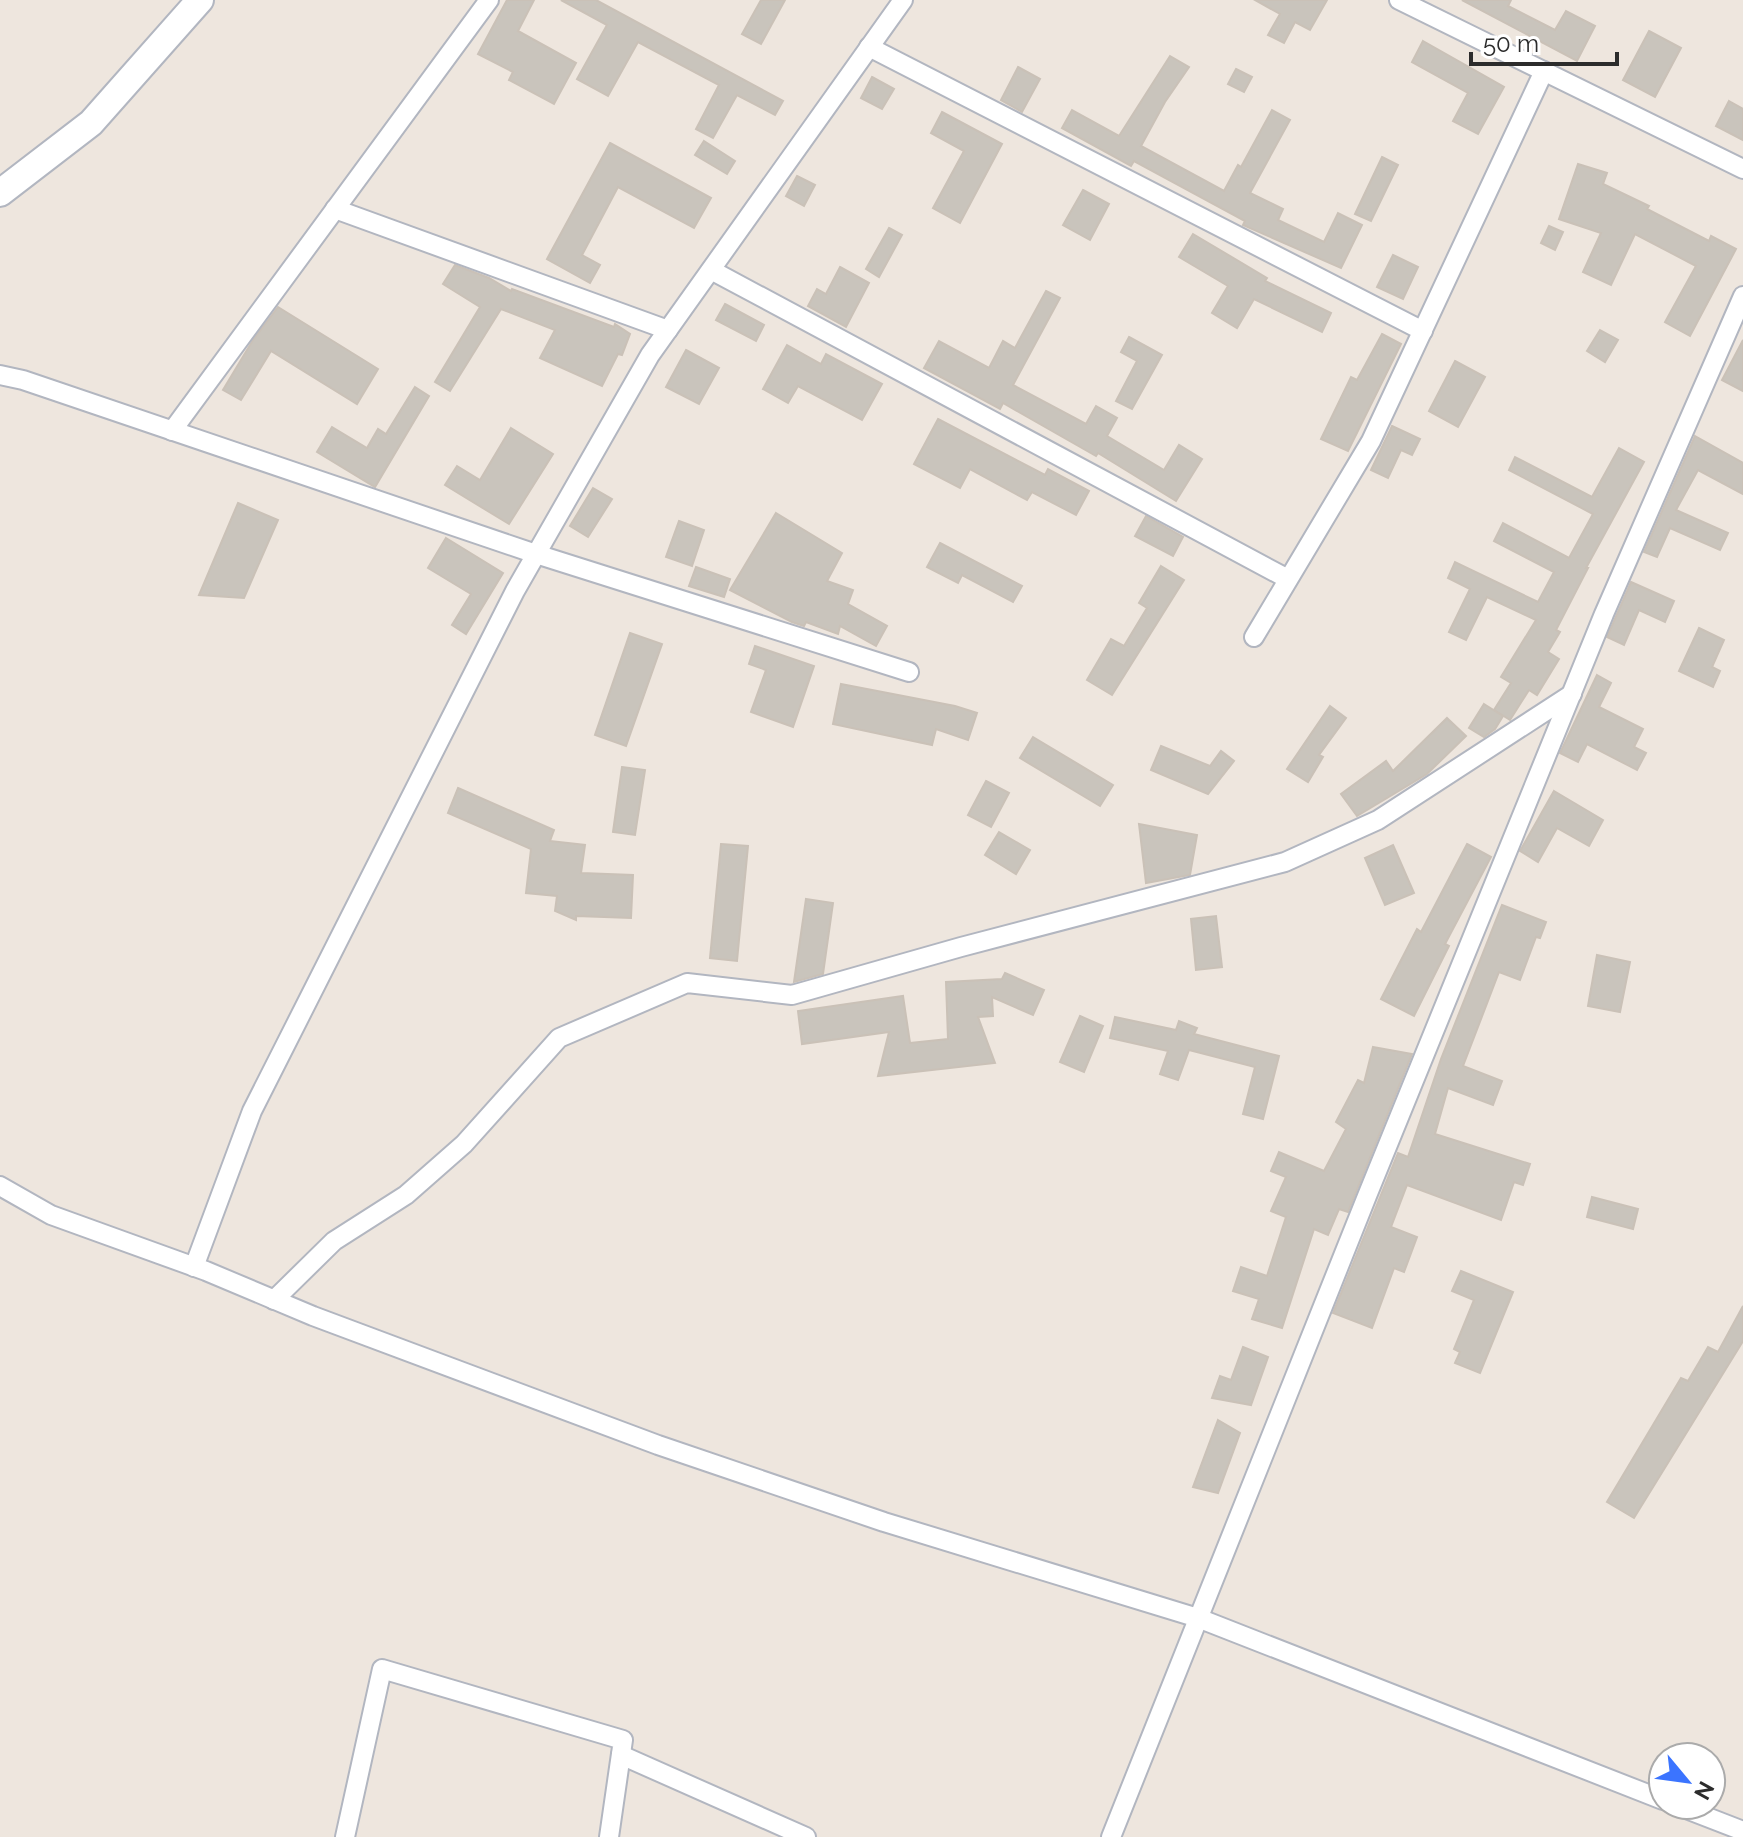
<svg xmlns="http://www.w3.org/2000/svg" width="1743" height="1837" viewBox="0 0 1743 1837" font-family="Raleway,sans-serif">
<style>
.building{fill:#c9c4bc;stroke:#cac1b7;stroke-width:2}
.lines{fill:none;stroke-linecap:round;stroke-linejoin:round}
.street-casing{stroke:#b2b6c0;stroke-width:22}
.secondary-casing{stroke:#b2b6c0;stroke-width:30}
.street{stroke:#fff;stroke-width:18}
.secondary{stroke:#fff;stroke-width:26}
</style>
<rect width="100%" height="100%" fill="#eee6de"/>
<g class="building">
<path d="M507 0H534L518 31 576 63 554 104 509 80 513 72 478 54Z"/>
<path d="M561 0H596L783 101 775 115 737 95 713 138 696 129 719 85 638 42 608 96 577 79 607 25Z"/>
<path d="M761 0H785L761 44 742 34Z"/>
<path d="M1255 0H1327L1310 30 1295 22 1284 43 1268 35 1280 14Z"/>
<path d="M1462 0H1511L1508 6 1555 30 1566 11 1595 26 1577 61Z"/>
<path d="M1649 31 1681 48 1655 97 1623 80Z"/>
<path d="M1423 41 1504 87 1478 134 1453 121 1468 93 1412 62Z"/>
<path d="M1170 56 1189 67 1165 102 1141 146 1224 191 1238 165 1241 167 1272 110 1290 120 1250 193 1283 209 1278 220 1324 242 1338 213 1362 225 1341 268 1243 225 1245 221 1134 161 1131 166 1062 128 1072 110 1119 136Z"/>
<path d="M1018 67 1040 79 1022 112 1001 100Z"/>
<path d="M1236 69 1252 77 1244 92 1228 84Z"/>
<path d="M872 77 894 89 882 109 861 98Z"/>
<path d="M1729 101 1743 109V140L1716 126Z"/>
<path d="M942 112 1002 144 960 223 933 208 964 151 931 133Z"/>
<path d="M704 141 735 161 727 174 695 155Z"/>
<path d="M610 143 711 198 694 228 618 187 582 255 600 265 590 283 547 259Z"/>
<path d="M1382 157 1398 165 1371 221 1355 214Z"/>
<path d="M1578 164 1607 173 1603 184 1649 206 1647 209 1709 241 1711 236 1736 249 1690 336 1665 322 1696 266 1635 234 1611 285 1583 272 1601 233 1559 219Z"/>
<path d="M797 176 815 185 804 206 786 196Z"/>
<path d="M1083 190 1109 204 1090 240 1063 225Z"/>
<path d="M1549 226 1563 232 1555 250 1541 243Z"/>
<path d="M889 228 902 235 879 277 866 269Z"/>
<path d="M1193 234 1267 278 1265 281 1331 313 1322 332 1254 299 1237 328 1212 313 1228 286 1179 257Z"/>
<path d="M1393 255 1418 267 1403 299 1377 287Z"/>
<path d="M455 265 489 278 511 291 512 289 614 327 615 324 630 334 622 355 618 354 602 386 540 358 555 330 501 309 450 391 435 382 480 307 443 284Z"/>
<path d="M840 267 869 283 846 327 808 306 817 289 826 294Z"/>
<path d="M1046 291 1060 298 1013 385 1086 424 1096 406 1117 418 1107 436 1164 470 1179 445 1202 459 1176 501 1098 453 1096 456 1003 403 1000 409 924 368 939 341 989 368 1003 341 1015 348Z"/>
<path d="M725 304 764 325 756 341 716 320Z"/>
<path d="M278 307 378 369 357 404 271 351 241 400 223 390 253 340Z"/>
<path d="M1600 330 1618 340 1605 362 1587 351Z"/>
<path d="M1382 334 1401 344 1348 451 1321 439 1351 377 1357 380Z"/>
<path d="M1129 337 1162 355 1132 409 1116 401 1137 361 1121 352Z"/>
<path d="M1743 340V391L1722 380Z"/>
<path d="M787 345 821 364 826 354 882 384 862 420 798 386 788 403 763 389Z"/>
<path d="M686 350 719 368 699 404 666 387Z"/>
<path d="M1455 361 1485 377 1458 427 1429 411Z"/>
<path d="M415 387 429 396 375 487 317 452 332 427 367 448 378 429 386 434Z"/>
<path d="M938 419 1045 475 1048 469 1089 491 1076 515 1032 492 1027 500 970 469 960 488 914 464Z"/>
<path d="M1392 426 1420 439 1412 455 1401 450 1388 478 1371 470Z"/>
<path d="M511 428 553 454 509 524 445 485 457 466 480 480Z"/>
<path d="M1695 436 1743 463V494L1698 470 1676 510 1728 533 1720 550 1670 528 1657 557 1644 552Z"/>
<path d="M1619 448 1644 462 1586 568H1588L1556 630 1560 632 1548 652 1559 659 1537 695 1529 690 1510 720 1494 710 1511 683 1501 677 1536 620 1487 597 1466 640 1449 632 1470 589 1448 578 1455 562 1538 602 1554 572 1494 541 1503 523 1569 558 1593 514 1509 470 1515 457 1592 497Z"/>
<path d="M593 488 612 499 588 537 570 526Z"/>
<path d="M238 503 278 520 244 598 199 595Z"/>
<path d="M776 513 842 553 827 581 853 590 848 604 887 626 876 646 840 626 838 634 806 622 804 626 792 622 730 590Z"/>
<path d="M1146 516 1183 537 1173 556 1135 536Z"/>
<path d="M679 521 704 530 692 566 666 557Z"/>
<path d="M446 538 503 573 466 634 452 625 471 594 428 568Z"/>
<path d="M940 543 1022 586 1013 602 962 575 958 583 927 567Z"/>
<path d="M1161 566 1184 580 1112 695 1087 680 1111 639 1124 646 1147 608 1139 603Z"/>
<path d="M696 567 730 579 724 597 689 586Z"/>
<path d="M1631 582 1674 601 1665 622 1639 610 1624 645 1607 637Z"/>
<path d="M1699 628 1724 640 1712 667 1720 671 1713 687 1679 671Z"/>
<path d="M630 633 662 644 626 746 595 735Z"/>
<path d="M755 646 814 666 793 727 751 712 766 670 749 664Z"/>
<path d="M1597 675 1611 683 1599 707 1643 729 1634 747 1646 753 1637 770 1587 744 1578 762 1560 753Z"/>
<path d="M841 684 955 706 977 713 968 740 936 729 932 745 833 724Z"/>
<path d="M1484 704 1503 716 1495 729 1484 737 1469 728Z"/>
<path d="M1330 706 1346 718 1319 755 1323 757 1308 782 1287 769Z"/>
<path d="M1447 718 1466 736 1427 774 1357 816 1341 794 1386 761 1393 771Z"/>
<path d="M1033 737 1113 785 1100 806 1020 758Z"/>
<path d="M1161 746 1210 766 1221 751 1234 761 1208 794 1151 770Z"/>
<path d="M622 767 645 770 635 835 613 832Z"/>
<path d="M986 781 1009 793 991 827 968 815Z"/>
<path d="M458 788 554 830 550 841 585 845 581 873 633 875 631 918 576 916V920L555 911 557 896 526 893 531 849 448 813Z"/>
<path d="M1554 791 1603 820 1589 846 1557 828 1538 862 1520 851Z"/>
<path d="M1139 824 1197 835 1190 875 1146 883Z"/>
<path d="M999 832 1030 850 1016 874 985 855Z"/>
<path d="M721 844 748 846 737 961 710 958Z"/>
<path d="M1467 844 1491 857 1445 944 1449 946 1414 1016 1381 999 1417 929 1421 932Z"/>
<path d="M1393 845 1414 893 1385 905 1365 858Z"/>
<path d="M806 899 833 903 823 974 794 982Z"/>
<path d="M1502 905 1546 922 1540 938 1536 937 1520 980 1499 972 1463 1066 1502 1081 1493 1105 1448 1088 1435 1134 1530 1164 1523 1185 1514 1182 1501 1220 1407 1185 1391 1227 1417 1237 1404 1272 1394 1268 1372 1328 1333 1313 1398 1153 1408 1157 1441 1059Z"/>
<path d="M1216 916 1222 967 1196 970 1191 919Z"/>
<path d="M1597 955 1630 962 1620 1012 1588 1006Z"/>
<path d="M1005 973 1044 990 1033 1015 992 997 993 1016 978 1017 995 1063 878 1076 889 1032 802 1044 798 1011 903 996 910 1043 948 1039 946 982 1002 979Z"/>
<path d="M1080 1016 1103 1026 1084 1072 1060 1062Z"/>
<path d="M1115 1017 1176 1030 1179 1021 1197 1028 1194 1034 1279 1056 1263 1119 1243 1114 1255 1067 1189 1050 1178 1080 1160 1074 1168 1051 1110 1038Z"/>
<path d="M1373 1047 1412 1054 1348 1212 1339 1209 1328 1235 1314 1229 1282 1328 1252 1319 1259 1299 1233 1291 1241 1267 1267 1276 1286 1217 1271 1211 1286 1177 1271 1171 1279 1152 1324 1171 1346 1129 1336 1122 1358 1080 1364 1083Z"/>
<path d="M1592 1197 1638 1209 1633 1229 1587 1217Z"/>
<path d="M1461 1271 1513 1292 1480 1373 1455 1363 1460 1352 1454 1349 1474 1300 1452 1291Z"/>
<path d="M1743 1306V1341L1634 1518 1607 1502 1681 1378 1688 1381 1708 1347 1718 1352Z"/>
<path d="M1243 1347 1268 1357 1251 1405 1212 1398 1220 1376 1231 1380Z"/>
<path d="M1218 1420 1240 1433 1218 1493 1193 1487Z"/>
</g>
<g class="lines">
<defs>
<g id="street">
<path d="M1399 0 1743 169"/>
<path d="M869 47 1423 331"/>
<path d="M335 209 668 330"/>
<path d="M711 270 1288 579"/>
<path d="M0 375 23 380 536 554 909 672"/>
<path d="M172 431 489 0"/>
<path d="M1254 637 1371 441 1544 71"/>
<path d="M0 1186 51 1215 206 1271 313 1316 658 1445 884 1522 1198 1618 1663 1800"/>
<path d="M194 1267 252 1111 515 591 650 355 903 0"/>
<path d="M274 1300 334 1241 406 1195 464 1144 559 1038 687 983 792 995 961 947 1285 862 1378 820 1572 694"/>
<path d="M621 1755 806 1837"/>
<path d="M1676 1805 1743 1831"/>
<path d="M345 1837 382 1669 623 1740 609 1837"/>
<path d="M1111 1837 1367 1196 1604 614 1743 296"/>
</g>
<path id="secondary" d="M0 193 91 123 200 0"/>
</defs>
<use href="#street" class="street-casing"/>
<use href="#secondary" class="secondary-casing"/>
<use href="#street" class="street"/>
<use href="#secondary" class="secondary"/>
</g>
<g transform="translate(1687 1781) rotate(119)"><circle r="38" fill="#ffffff" stroke="#ababab" stroke-width="2"/>
<path d="M0-6L14 30L0 20L-14 30Z" fill="#3b74ff"/>
<text y="-12" font-size="22" font-weight="bold" text-anchor="middle" fill="#2c2c2c">N</text>
</g>
<path d="M1471 52v12h146v-12" fill="none" stroke="#2c2c2c" stroke-width="4"/>
<text x="1483" y="52" font-size="24" fill="#2c2c2c" stroke="#ffffff" stroke-width="6" paint-order="stroke">50 m</text>
</svg>
